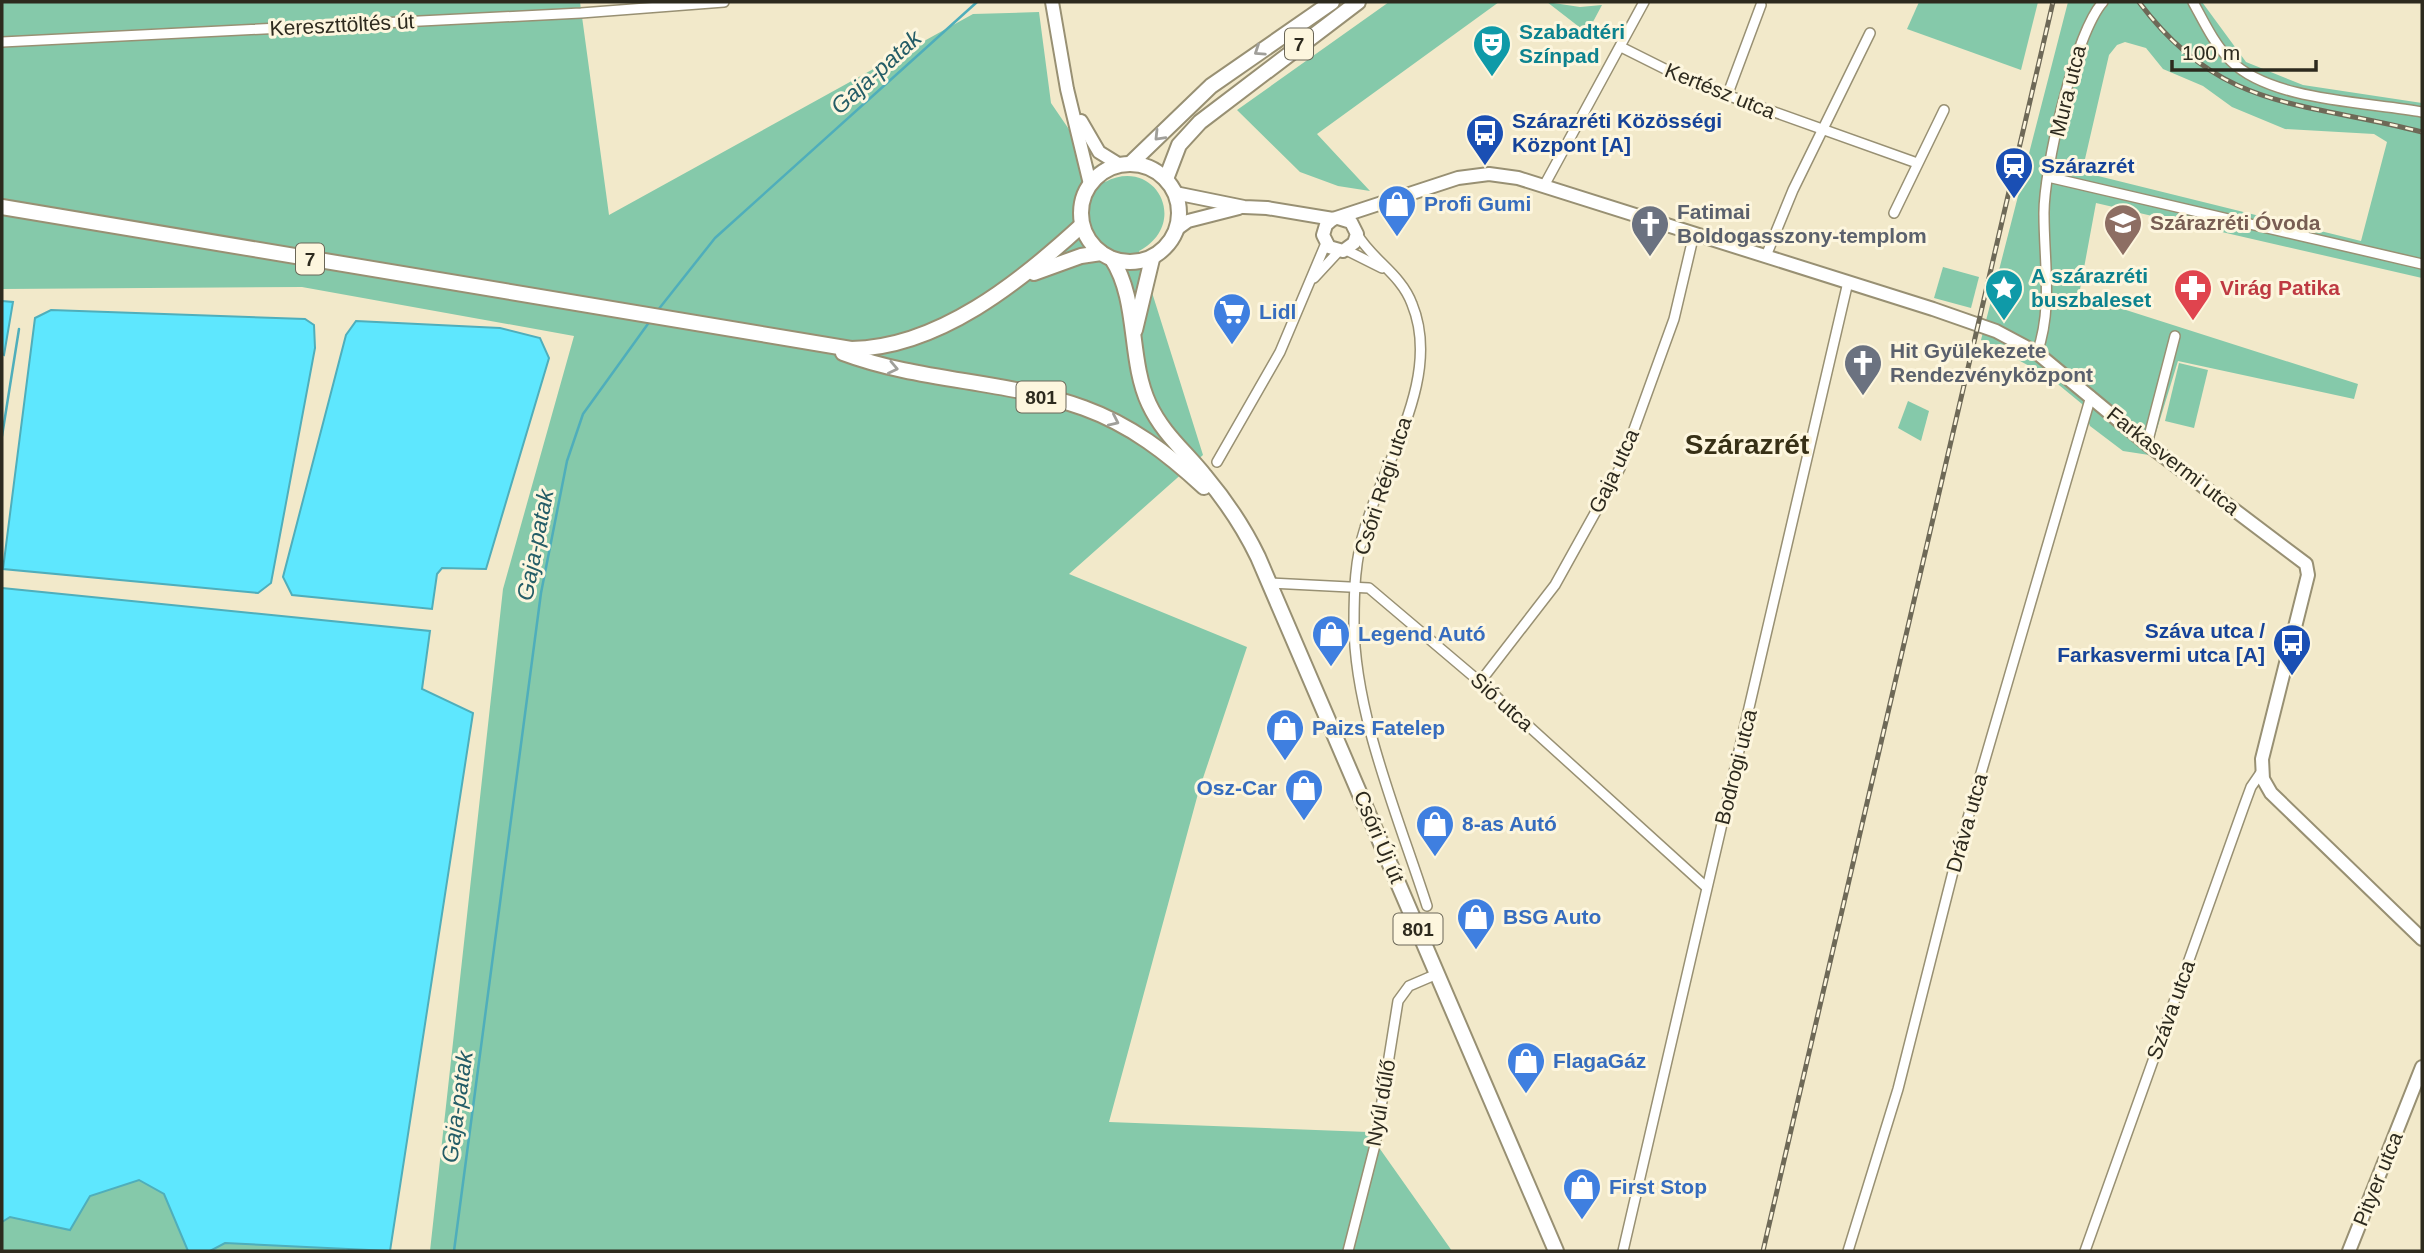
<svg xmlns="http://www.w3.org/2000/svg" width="2424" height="1253" viewBox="0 0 2424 1253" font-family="Arial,sans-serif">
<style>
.green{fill:#85c9aa;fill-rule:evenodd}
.water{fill:#5ee7fe;stroke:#4faebb;stroke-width:2}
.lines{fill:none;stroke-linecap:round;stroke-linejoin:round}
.stream{stroke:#4faebb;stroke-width:2.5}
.street-casing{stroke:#989073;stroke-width:12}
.secondary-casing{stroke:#989073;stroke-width:16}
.primary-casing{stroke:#989073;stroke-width:18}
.street{stroke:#fff;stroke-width:9}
.secondary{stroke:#fff;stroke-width:12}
.primary{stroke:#fff;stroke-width:14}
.rail-casing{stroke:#6e6957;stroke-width:5}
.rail{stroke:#fdf6de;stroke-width:2.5;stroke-dasharray:8;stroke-linecap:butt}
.oneway{stroke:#a09f9a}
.labels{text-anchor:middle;stroke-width:6;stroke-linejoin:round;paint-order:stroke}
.shield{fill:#fdf6de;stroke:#6b6758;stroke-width:2}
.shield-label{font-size:19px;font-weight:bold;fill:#2d2a1e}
.street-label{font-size:21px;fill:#2d2a1e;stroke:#fdf6de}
.culture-label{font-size:21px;font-weight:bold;fill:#0d838f;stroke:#fdf6de;text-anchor:start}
.transit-label{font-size:21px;font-weight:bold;fill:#164399;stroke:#fdf6de;text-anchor:start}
.shop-label{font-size:21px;font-weight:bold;fill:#366cbe;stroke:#fdf6de;text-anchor:start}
.worship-label{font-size:21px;font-weight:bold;fill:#5b616d;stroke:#fdf6de;text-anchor:start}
.education-label{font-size:21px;font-weight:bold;fill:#785e54;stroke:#fdf6de;text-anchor:start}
.health-label{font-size:21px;font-weight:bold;fill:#be3a42;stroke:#fdf6de;text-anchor:start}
.water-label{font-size:23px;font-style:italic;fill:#245d67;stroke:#fdf6de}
.district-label{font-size:28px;font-weight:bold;fill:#373016;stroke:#fdf6de}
</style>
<rect width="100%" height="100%" fill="#f2e9ca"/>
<g class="green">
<path d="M2 2H580L609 215 973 14 1039 12 1051 103 1105 182C1155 156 1191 223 1139 251L1203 455 1069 574 1247 647 1199 790 1109 1122 1368 1132 1452 1251H430L503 589 574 336 302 287 2 289Z"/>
<path d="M1389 2H1499L1317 134 1370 191 1338 186 1300 172 1237 110Z"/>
<path d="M1547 2 1580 7 1602 5 1587 33Z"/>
<path d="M1919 2H2038L2021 70 1907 29Z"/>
<path d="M2068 2H2202L2246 62 2303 85 2422 103V278L2096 203 2079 295 2358 384 2354 399 2178 361 2149 455 2123 451 2090 426 2082 404 2048 376 1981 340ZM2125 42 2146 48 2163 69 2203 86 2232 107 2285 129 2374 134 2387 142 2361 241 2082 172 2109 55 2117 45Z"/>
<path d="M1943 267 1979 277 1971 308 1934 298Z"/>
<path d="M2179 363 2208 370 2194 428 2165 421Z"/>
<path d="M1908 401 1929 411 1921 441 1898 428Z"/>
<path d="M139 1180 164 1194 188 1251H2V1222L10 1217 70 1230 90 1196Z"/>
<path d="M225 1243 344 1249 347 1251H210Z"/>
</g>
<g class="water">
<path d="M2 301 13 302 4 355 2 354Z"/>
<path d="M51 310 305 319 314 325 315 348 271 583 258 593 3 569 35 318Z"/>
<path d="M356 321 500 328 540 338 549 358 486 569 442 568 437 574 432 609 292 595 283 577 346 335Z"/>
<path d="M2 588 430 631 422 689 473 713 390 1251 225 1243 210 1251H188L164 1194 139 1180 90 1196 70 1230 10 1217 2 1222Z"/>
</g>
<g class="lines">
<g class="stream">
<path d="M658 310 715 238 977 2"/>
<path d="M2 436 19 329"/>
<path d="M454 1251 541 593 567 461 583 414 650 321"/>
</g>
<defs>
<g id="street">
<path d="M2193 2C2204 22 2214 44 2231 61 2271 101 2368 102 2422 112"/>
<path d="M2 42 581 13 724 2"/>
<path d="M1621 47 1693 83 1917 163"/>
<path d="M1727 96 1761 5"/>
<path d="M2048 177 2422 264"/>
<path d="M1545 184 1644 2"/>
<path d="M1894 213 1944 110"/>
<path d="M1357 234C1372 260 1401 274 1412 304 1442 377 1385 459 1365 528 1355 559 1354 591 1354 623 1354 713 1399 819 1427 906"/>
<path d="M1346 250 1382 268"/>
<path d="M1766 256 1793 190 1870 33"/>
<path d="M1314 278 1339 251"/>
<path d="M2037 353C2053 308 2044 261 2044 215 2043 172 2075 33 2103 2"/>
<path d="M2147 444 2175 336"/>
<path d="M1217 462 1280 352 1326 243"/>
<path d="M1270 583 1369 588 1480 682 1705 886"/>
<path d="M1480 682 1555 585 1620 468 1674 319 1694 234"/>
<path d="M1348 1251 1375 1145 1398 1001 1409 986 1437 974"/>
<path d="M1623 1251C1698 928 1772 605 1848 282"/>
<path d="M1848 1251 1898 1089 1958 852 2091 396"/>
<path d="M2085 1251 2244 806 2251 787 2262 771"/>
</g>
<g id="secondary">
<path d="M1052 2 1067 89 1090 184"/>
<path d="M1081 121 1099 152 1120 165"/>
<path d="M1175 193 1244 207 1267 208 1333 219 1458 178 1489 174 1518 178 1933 309 1996 331 2037 353 2147 444 2306 564 2308 575 2262 759 2263 779 2271 793 2422 939"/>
<path d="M1333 219 1326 225 1323 235 1329 247 1343 251 1354 243 1357 234 1351 222 1338 218"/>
<path d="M1177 229 1188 221 1239 208"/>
<path d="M2349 1251 2422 1067"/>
</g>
<g id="primary">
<circle cx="1130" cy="213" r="49"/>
<path d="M1130 164 1211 86 1332 2"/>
<path d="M1166 179 1179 145 1200 122 1358 2"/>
<path d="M2 207 851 349C938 348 1020 282 1082 225"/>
<path d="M1112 259C1139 301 1128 359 1149 404 1163 434 1185 451 1205 476 1226 501 1244 528 1258 557L1556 1251"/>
<path d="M1034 273 1081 256 1101 253"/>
<path d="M1135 330 1152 259"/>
<path d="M843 353C920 382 1006 380 1084 408 1131 425 1167 453 1204 487"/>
</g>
</defs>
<use href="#street" class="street-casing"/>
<use href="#secondary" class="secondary-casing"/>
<use href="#primary" class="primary-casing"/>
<use href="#street" class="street"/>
<use href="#secondary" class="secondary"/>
<use href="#primary" class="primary"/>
<defs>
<g id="rail">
<path d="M2139 2C2221 112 2303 101 2422 132"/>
<path d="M1763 1251 2053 2"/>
</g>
</defs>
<use href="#rail" class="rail-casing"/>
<use href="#rail" class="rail"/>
</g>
<defs><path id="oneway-chevron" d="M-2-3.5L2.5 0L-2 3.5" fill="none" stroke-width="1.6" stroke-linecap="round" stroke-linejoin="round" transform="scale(1.75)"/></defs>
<g class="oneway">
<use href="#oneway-chevron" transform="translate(1259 51) rotate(146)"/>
<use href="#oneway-chevron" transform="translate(1159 136) rotate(134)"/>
<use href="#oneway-chevron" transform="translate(893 368) rotate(12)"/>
<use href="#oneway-chevron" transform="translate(1114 421) rotate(25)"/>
</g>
<defs>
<symbol id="theatre-pin" viewBox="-11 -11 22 30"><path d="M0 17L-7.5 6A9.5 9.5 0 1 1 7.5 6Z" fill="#0f9aa8" stroke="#fdf6de"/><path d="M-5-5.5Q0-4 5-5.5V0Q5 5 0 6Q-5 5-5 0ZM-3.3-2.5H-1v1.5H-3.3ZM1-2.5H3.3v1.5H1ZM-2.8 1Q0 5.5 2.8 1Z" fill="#fff"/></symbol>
<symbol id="bus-pin" viewBox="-11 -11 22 30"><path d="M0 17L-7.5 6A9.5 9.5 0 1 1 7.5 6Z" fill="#1a4fb4" stroke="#fdf6de"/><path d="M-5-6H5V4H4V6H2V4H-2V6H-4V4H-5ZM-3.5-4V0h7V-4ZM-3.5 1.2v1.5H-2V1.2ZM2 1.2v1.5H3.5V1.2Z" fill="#fff"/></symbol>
<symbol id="station-pin" viewBox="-11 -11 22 30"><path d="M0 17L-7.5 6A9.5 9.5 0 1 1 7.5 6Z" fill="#1a4fb4" stroke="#fdf6de"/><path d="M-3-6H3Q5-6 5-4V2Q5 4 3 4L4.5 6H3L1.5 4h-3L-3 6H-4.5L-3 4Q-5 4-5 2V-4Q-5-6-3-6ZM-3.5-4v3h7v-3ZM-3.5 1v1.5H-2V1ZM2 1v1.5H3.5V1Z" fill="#fff"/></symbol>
<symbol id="shop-pin" viewBox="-11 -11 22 30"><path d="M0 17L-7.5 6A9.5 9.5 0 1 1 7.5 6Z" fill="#3f7fe0" stroke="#fdf6de"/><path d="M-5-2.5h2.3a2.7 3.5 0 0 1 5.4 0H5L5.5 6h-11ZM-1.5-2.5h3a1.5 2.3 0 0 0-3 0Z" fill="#fff"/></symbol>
<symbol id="school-pin" viewBox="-11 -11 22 30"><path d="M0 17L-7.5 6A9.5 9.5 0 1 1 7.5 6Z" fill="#8d6e63" stroke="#fdf6de"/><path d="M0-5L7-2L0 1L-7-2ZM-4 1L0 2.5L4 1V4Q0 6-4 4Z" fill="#fff"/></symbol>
<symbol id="church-pin" viewBox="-11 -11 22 30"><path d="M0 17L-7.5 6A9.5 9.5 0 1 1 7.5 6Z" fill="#6b7280" stroke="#fdf6de"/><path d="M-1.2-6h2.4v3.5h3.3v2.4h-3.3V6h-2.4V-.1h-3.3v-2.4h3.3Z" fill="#fff"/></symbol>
<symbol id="sight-pin" viewBox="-11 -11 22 30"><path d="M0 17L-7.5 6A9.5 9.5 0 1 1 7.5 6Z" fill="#0f9aa8" stroke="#fdf6de"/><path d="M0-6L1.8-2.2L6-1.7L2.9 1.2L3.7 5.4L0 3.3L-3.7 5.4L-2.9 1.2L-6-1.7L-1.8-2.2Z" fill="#fff"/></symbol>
<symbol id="pharmacy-pin" viewBox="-11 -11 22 30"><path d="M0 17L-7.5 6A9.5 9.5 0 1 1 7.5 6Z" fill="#e0444e" stroke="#fdf6de"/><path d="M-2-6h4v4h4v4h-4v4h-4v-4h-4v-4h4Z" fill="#fff"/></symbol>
<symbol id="supermarket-pin" viewBox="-11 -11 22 30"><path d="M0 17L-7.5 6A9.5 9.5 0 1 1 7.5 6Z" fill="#3f7fe0" stroke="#fdf6de"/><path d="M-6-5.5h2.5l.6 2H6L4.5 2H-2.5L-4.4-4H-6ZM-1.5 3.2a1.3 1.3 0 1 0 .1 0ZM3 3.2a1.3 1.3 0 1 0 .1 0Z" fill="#fff"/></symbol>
</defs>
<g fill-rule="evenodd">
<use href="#theatre-pin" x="1470" y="22" width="44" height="60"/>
<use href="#bus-pin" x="1463" y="111" width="44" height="60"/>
<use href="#station-pin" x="1992" y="144" width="44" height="60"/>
<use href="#shop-pin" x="1375" y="182" width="44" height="60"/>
<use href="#school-pin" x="2101" y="201" width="44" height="60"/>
<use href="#church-pin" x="1628" y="202" width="44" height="60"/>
<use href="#sight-pin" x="1982" y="266" width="44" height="60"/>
<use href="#pharmacy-pin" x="2171" y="266" width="44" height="60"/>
<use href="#supermarket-pin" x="1210" y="290" width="44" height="60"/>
<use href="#church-pin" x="1841" y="341" width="44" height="60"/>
<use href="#shop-pin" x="1309" y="612" width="44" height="60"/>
<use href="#bus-pin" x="2270" y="621" width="44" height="60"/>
<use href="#shop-pin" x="1263" y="706" width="44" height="60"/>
<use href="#shop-pin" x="1282" y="766" width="44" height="60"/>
<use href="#shop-pin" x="1413" y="802" width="44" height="60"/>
<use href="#shop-pin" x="1454" y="895" width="44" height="60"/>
<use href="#shop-pin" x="1504" y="1039" width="44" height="60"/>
<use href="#shop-pin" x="1560" y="1165" width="44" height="60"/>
</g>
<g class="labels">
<g class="shield">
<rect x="1285" y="28.5" width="28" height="31" rx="5"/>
<rect x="296" y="243.5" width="28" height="31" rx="5"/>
<rect x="1016.5" y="381.5" width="49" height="31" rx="5"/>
<rect x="1393.5" y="913.5" width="49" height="31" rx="5"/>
</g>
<g class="shield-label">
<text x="1299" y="51">7</text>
<text x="310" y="266">7</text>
<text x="1041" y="404">801</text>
<text x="1418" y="936">801</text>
</g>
<g class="street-label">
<text transform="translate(342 25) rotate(-3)" y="7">Kereszttöltés út</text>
<text transform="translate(1720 91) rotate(22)" y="7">Kertész utca</text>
<text transform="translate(2068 91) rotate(-76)" y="7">Mura utca</text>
<text transform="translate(2173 461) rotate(38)" y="7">Farkasvermi utca</text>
<text transform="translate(1614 471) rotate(-65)" y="7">Gaja utca</text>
<text transform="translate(1383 486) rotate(-72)" y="7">Csóri Régi utca</text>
<text transform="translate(1502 702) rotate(42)" y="7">Sió utca</text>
<text transform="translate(1736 767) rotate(-76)" y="7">Bodrogi utca</text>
<text transform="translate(1967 823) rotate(-74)" y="7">Dráva utca</text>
<text transform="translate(1379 837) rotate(67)" y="7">Csóri Új út</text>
<text transform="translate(2171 1010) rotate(-70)" y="7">Száva utca</text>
<text transform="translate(1381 1103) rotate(-80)" y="7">Nyúl dűlő</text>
<text transform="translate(2378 1179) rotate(-68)" y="7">Pityer utca</text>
</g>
<g class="culture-label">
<text x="1519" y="39">Szabadtéri<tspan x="1519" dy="24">Színpad</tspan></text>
<text x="2031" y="283">A szárazréti<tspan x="2031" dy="24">buszbaleset</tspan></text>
</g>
<g class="transit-label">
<text x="1512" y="128">Szárazréti Közösségi<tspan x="1512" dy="24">Központ [A]</tspan></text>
<text x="2041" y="173">Szárazrét</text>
<text x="2265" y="638" text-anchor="end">Száva utca /<tspan x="2265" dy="24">Farkasvermi utca [A]</tspan></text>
</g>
<g class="shop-label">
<text x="1424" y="211">Profi Gumi</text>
<text x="1259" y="319">Lidl</text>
<text x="1358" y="641">Legend Autó</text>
<text x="1312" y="735">Paizs Fatelep</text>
<text x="1277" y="795" text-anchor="end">Osz-Car</text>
<text x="1462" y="831">8-as Autó</text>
<text x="1503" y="924">BSG Auto</text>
<text x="1553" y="1068">FlagaGáz</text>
<text x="1609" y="1194">First Stop</text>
</g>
<g class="worship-label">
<text x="1677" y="219">Fatimai<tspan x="1677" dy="24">Boldogasszony-templom</tspan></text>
<text x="1890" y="358">Hit Gyülekezete<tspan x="1890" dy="24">Rendezvényközpont</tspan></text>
</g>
<g class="education-label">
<text x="2150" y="230">Szárazréti Óvoda</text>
</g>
<g class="health-label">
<text x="2220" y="295">Virág Patika</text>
</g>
<g class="water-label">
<text transform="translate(876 72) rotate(-42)" y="8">Gaja-patak</text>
<text transform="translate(535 545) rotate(-79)" y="8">Gaja-patak</text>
<text transform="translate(457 1107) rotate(-82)" y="8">Gaja-patak</text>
</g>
<g class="district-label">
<text x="1747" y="454">Szárazrét</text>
</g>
</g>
<rect width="2424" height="1253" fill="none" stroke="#2d2a1e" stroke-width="7"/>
<path d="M2172 60v10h144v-10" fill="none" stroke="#2d2a1e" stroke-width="3.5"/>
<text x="2182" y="60" font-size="21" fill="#2d2a1e" stroke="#fdf6de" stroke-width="5" paint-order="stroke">100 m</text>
</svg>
